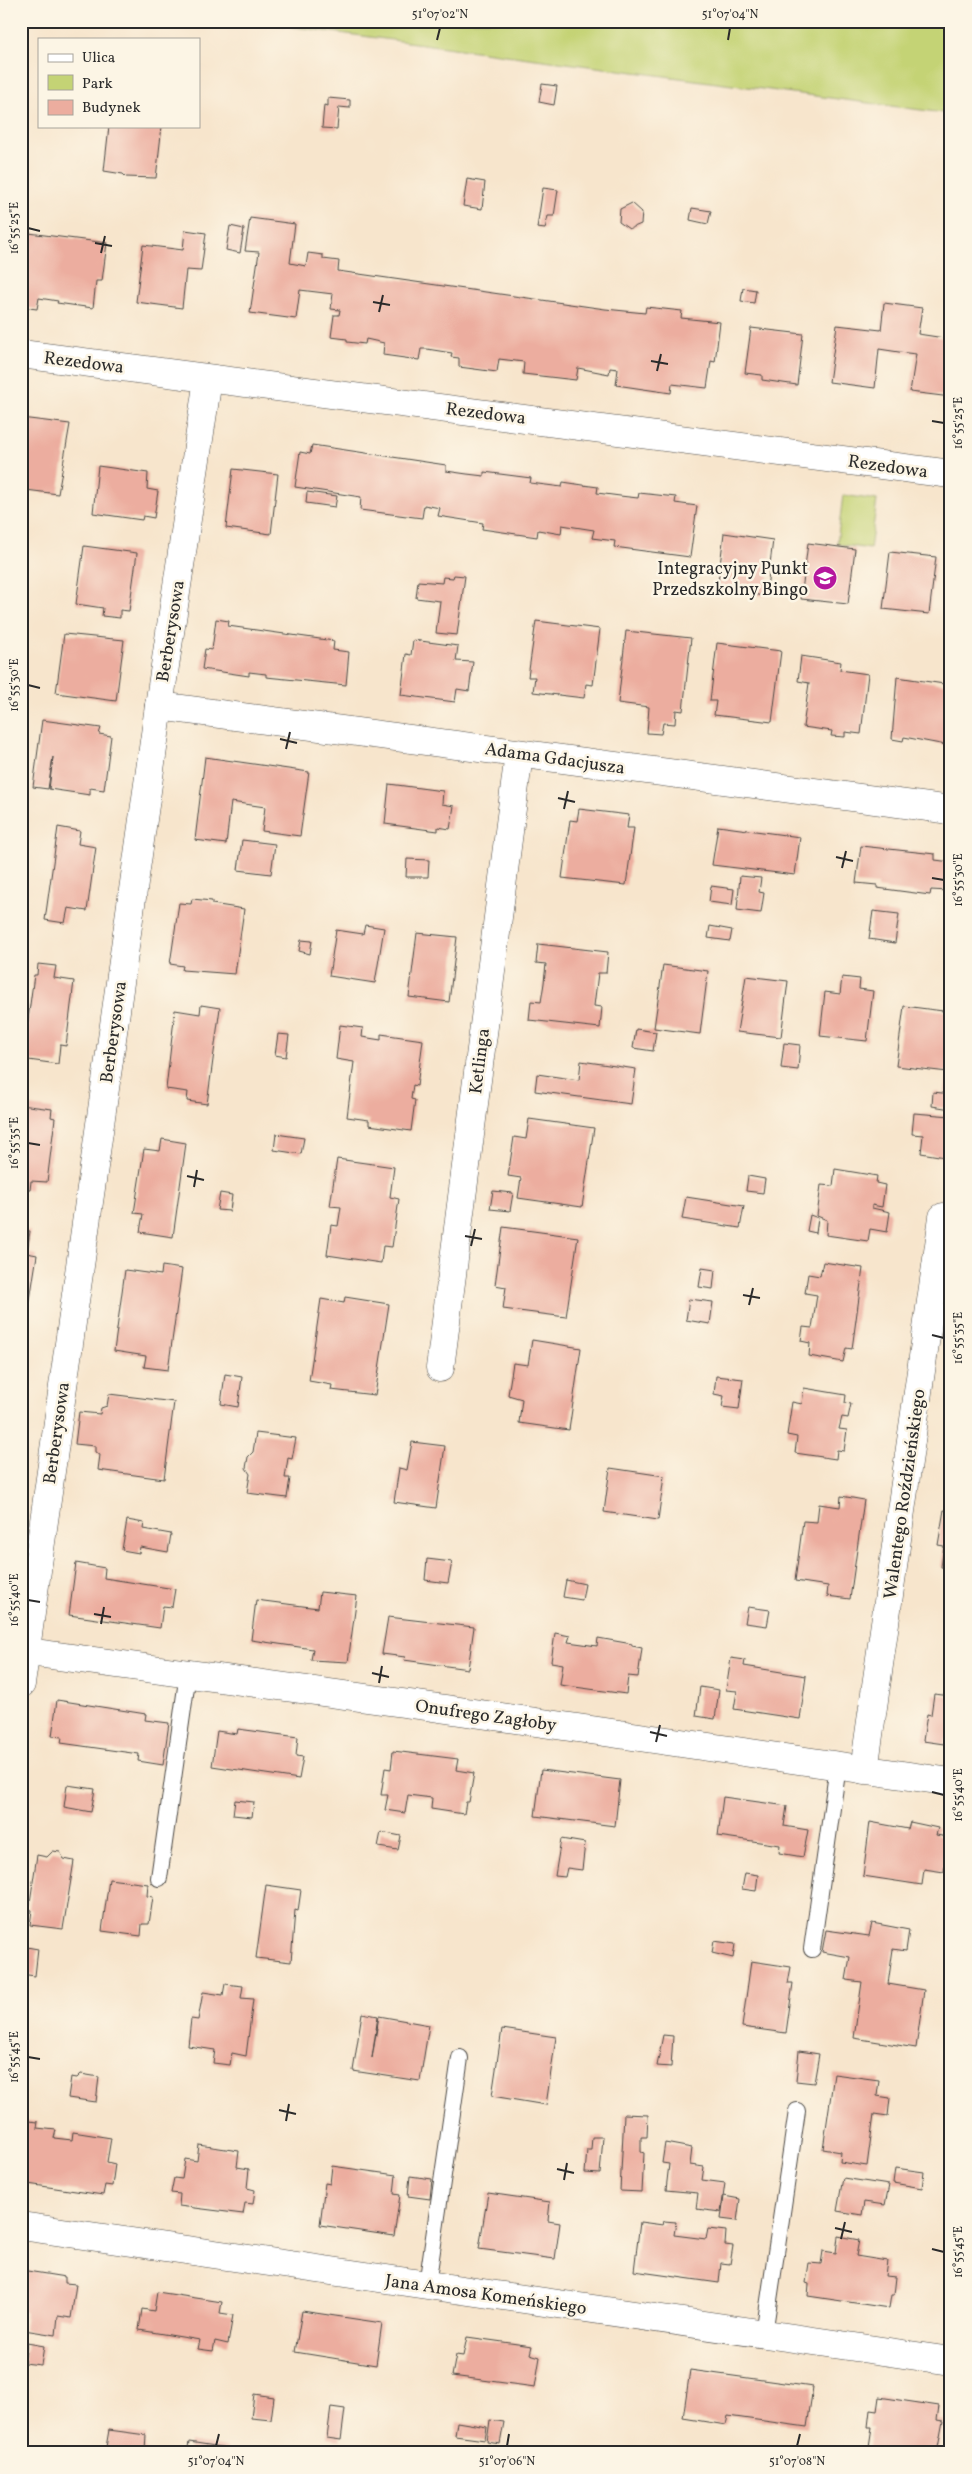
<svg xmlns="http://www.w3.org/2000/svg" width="972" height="2474" viewBox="0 0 972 2474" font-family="Vollkorn,serif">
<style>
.green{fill:#c4d375;stroke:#787f50}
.building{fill:#ecad9f}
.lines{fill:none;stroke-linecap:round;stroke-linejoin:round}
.lane-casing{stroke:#4a4743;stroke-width:18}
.street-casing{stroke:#4a4743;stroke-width:29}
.lane{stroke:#fff;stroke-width:16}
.street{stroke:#fff;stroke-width:28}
.ticks{fill:none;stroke:#2b2b2b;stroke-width:2}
.labels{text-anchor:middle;stroke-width:5;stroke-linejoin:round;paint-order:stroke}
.street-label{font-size:18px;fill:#2b2b2b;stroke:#fcf5e5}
.poi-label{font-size:18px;fill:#2b2b2b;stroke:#fcf5e5;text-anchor:end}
.neatline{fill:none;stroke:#2b2b2b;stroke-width:2}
.ticks-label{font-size:12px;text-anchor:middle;fill:#2b2b2b}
</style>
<rect width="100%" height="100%" fill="#fcf5e5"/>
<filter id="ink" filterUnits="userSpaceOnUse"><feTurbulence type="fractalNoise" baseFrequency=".02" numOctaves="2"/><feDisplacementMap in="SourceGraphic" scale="10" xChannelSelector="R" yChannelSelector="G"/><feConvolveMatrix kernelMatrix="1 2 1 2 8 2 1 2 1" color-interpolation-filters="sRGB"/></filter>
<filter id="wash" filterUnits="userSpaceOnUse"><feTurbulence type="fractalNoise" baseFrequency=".0096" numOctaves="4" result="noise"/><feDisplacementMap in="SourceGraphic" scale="20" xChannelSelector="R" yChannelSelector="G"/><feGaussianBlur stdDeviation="1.12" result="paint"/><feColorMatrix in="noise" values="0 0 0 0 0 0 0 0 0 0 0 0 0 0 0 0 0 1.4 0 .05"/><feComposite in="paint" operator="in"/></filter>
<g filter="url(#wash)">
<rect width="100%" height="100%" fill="#f7e5cc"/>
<g class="green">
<path d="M249 21H951V114Z"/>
<path d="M843 495 877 500 870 549 837 544Z"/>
</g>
<g id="blocks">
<g class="building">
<path d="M542 84 557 86 554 105 539 102Z"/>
<path d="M328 98 350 100V108L339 107 337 129 322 128 324 105 328 106Z"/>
<path d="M109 126H162L156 178 126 177 123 174 104 171Z"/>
<path d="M467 179 485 182 482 209 463 206Z"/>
<path d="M543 188 558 190 554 216H548L545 229 537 228Z"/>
<path d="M632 203 642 212 641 224 629 229 619 222 620 209Z"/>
<path d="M692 208 711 211 708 224 690 220Z"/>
<path d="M250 218 295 224 290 263 306 266 308 253 323 255V259L339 261 338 271 605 309 645 313 646 307 682 311 681 318 720 322 715 362 711 361 707 388 672 384 671 393 616 385 618 369 610 368 609 374 578 368 576 380 523 374 524 362 499 359 497 372 459 367V358L451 357 452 353 427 349H421L419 360 383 355 384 343 366 339 365 344 347 342V339L331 337 334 315H339L340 310 331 309 333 294 300 290 296 319 250 313 259 252 245 251Z"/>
<path d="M230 226 244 229 240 253 226 250Z"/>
<path d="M185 230 206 233 201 271 186 270 182 308 136 302 143 245 183 250Z"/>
<path d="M21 232 107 243 102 281H96L93 308 57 303 58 301 39 298 37 309 21 307Z"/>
<path d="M743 288 756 290 754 303 741 301Z"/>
<path d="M884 303 922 308 918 334 951 339V397L910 392 916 354 899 352 879 349 875 388 829 382 837 325 881 330Z"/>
<path d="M751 328 803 334 797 385 762 380V375L745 373Z"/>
<path d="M21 418 70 424 58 494 26 490V485H21Z"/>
<path d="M312 445 446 465V471L467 474 484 476V472L531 478 530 483 562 487 563 482 583 485 598 487 597 493 620 496 638 498 639 493 676 497 675 503 697 506 690 557 614 547 615 541 592 538 594 530 562 525 561 534 538 530 537 537 482 529 483 523 438 516 440 508 424 505 422 518 360 510 361 497 295 487 300 452 310 454Z"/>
<path d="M98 466 148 473 147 489 158 491 154 518 143 516 142 520 93 513Z"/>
<path d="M233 469 278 474 271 534 226 528Z"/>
<path d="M307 492 337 496 335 507 306 503Z"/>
<path d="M724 533 773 540 766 596 717 590Z"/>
<path d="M808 543 855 549 848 604 801 599Z"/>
<path d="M84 546 137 553 129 611 120 610V618L102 616 103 608 76 604Z"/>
<path d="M890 552 936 557 929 614 883 609Z"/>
<path d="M454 575 465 576 457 635 436 633 440 601 416 598 418 581 442 583 443 577 453 578Z"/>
<path d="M216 619 229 621 228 626 334 641 333 650 349 652 346 685 266 677V674L249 672V676L202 669 205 649 212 650Z"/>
<path d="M536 621 600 629 593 685 586 684 584 698 533 692 535 677H528Z"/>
<path d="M626 631 691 638 683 711 676 710 675 724 663 723 661 734 647 733 649 707 618 703Z"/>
<path d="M64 634 124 640 116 701 56 693Z"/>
<path d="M21 635H26L23 674H21Z"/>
<path d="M413 640 458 646 456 661 473 662 469 691 457 689 455 702 401 695 406 654 411 655Z"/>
<path d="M717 643 781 651 772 722 714 715 716 701H710Z"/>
<path d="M801 656 841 662 840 670 868 674 861 734 845 732V737L831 736 832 731 803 727 809 683 798 681Z"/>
<path d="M897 677 951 685V746L904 737 903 741 892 739Z"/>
<path d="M42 720 101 728 99 734 111 736 104 790 90 788V795L49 789 53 757 48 789 33 787Z"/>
<path d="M205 757 309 772 300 836 262 831 265 807 231 802 226 844 195 840Z"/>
<path d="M389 784 443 791 442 804 454 806 450 829 438 827V831L385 824Z"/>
<path d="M579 809 629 815 627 828H634L626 885 562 878 570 820 577 821Z"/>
<path d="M718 826 800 837 795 875 712 865Z"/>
<path d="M58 827 80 831 78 844 96 847 87 911 68 908 65 923 45 920Z"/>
<path d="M242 840 275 844 271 874 238 870Z"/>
<path d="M861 846 935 854V860L951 862 949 891 931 890 930 895 877 888V885L856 883Z"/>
<path d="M407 859 429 860 428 877H406Z"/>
<path d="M740 876 761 878 759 892 764 893 761 913 737 910Z"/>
<path d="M711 886 734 889 732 905 709 902Z"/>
<path d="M192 899 212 901V904L244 909 235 974 182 970 183 966 170 964 179 903 191 904Z"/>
<path d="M873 911 899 914 895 943 869 939Z"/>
<path d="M365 925 384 928 375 983 329 976 336 930 363 934Z"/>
<path d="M710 926 732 930 730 941 708 938Z"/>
<path d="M417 933 457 937 449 1002 409 997Z"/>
<path d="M301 940 312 941 310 954 299 951Z"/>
<path d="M538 944 608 952 606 973H598L594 1006 602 1007 600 1028 529 1020 531 1001 541 1002 544 983 546 964 536 963Z"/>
<path d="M38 964 56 966 54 978 74 981 66 1046 60 1045 58 1064 21 1059V1026L27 1027 34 975H37Z"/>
<path d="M663 965 708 971 700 1034 654 1028Z"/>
<path d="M746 976 788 981 781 1037 737 1032Z"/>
<path d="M842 977 860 979 859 989 873 991 867 1041 820 1036 825 992 840 994Z"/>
<path d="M201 1005 220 1008 207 1104 187 1101 188 1092 166 1089 175 1010 200 1014Z"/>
<path d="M904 1006 951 1012V1093L945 1092 948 1072 896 1066Z"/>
<path d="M340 1025 363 1028 362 1037 381 1040V1034L423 1040 417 1086 413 1085 411 1099 415 1100 411 1131 369 1125V1120L347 1117 354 1062 336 1059Z"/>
<path d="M636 1029 656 1032 653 1051 633 1048Z"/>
<path d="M278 1034 289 1035 286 1057 275 1055Z"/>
<path d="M784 1043 800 1045 798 1070 781 1068Z"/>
<path d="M581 1061 636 1069 631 1104 535 1091 537 1074 579 1080Z"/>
<path d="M933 1092 951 1094V1109L932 1106Z"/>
<path d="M21 1105 52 1109 51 1117 55 1118 47 1182 31 1181 30 1190 21 1188Z"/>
<path d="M914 1113 951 1116V1158L921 1153 923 1135 912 1134Z"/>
<path d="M529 1119 594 1128 582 1207 518 1198 521 1178 508 1176 514 1137 526 1139Z"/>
<path d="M276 1134 304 1138 301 1154 274 1150Z"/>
<path d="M162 1139 186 1143 173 1237 140 1232 143 1214 134 1213 144 1149 160 1151Z"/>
<path d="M337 1159 394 1167 390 1197 399 1199 392 1247 383 1246 381 1263 327 1255 331 1225 338 1226 341 1207 330 1206Z"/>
<path d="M835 1169 877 1176 876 1183 885 1185 882 1207 872 1205V1208L890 1212 887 1232 870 1229 868 1241 826 1235 827 1220 817 1216 821 1185 833 1186Z"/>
<path d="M748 1176 765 1179 763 1193 746 1191Z"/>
<path d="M493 1191 513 1193 510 1211 490 1209Z"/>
<path d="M220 1193 232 1195 230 1211 217 1210Z"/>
<path d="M686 1197 744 1206 740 1228 682 1219Z"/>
<path d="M810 1215 818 1218 816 1233 807 1231Z"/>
<path d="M503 1227 578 1237 566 1317 503 1309 506 1287 495 1285Z"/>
<path d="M21 1230 30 1231 27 1253 37 1255 27 1319 24 1318 22 1328Z"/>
<path d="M823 1262 863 1268 852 1349 846 1348 843 1362 809 1356 810 1343 801 1341 803 1327 812 1328 817 1295 805 1293 808 1274 820 1276Z"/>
<path d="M162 1266 182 1269 168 1370 144 1367 146 1356 114 1351 125 1270 161 1275Z"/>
<path d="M702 1268 715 1270 713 1289 699 1287Z"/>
<path d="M345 1297 389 1304 375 1395 331 1390 332 1385 309 1381 321 1299 344 1303Z"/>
<path d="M689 1299 713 1302 710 1324 686 1320Z"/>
<path d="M532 1340 581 1348 569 1430 519 1423 522 1399 508 1395 513 1363 528 1365Z"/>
<path d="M225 1374 242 1377 238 1407 221 1404Z"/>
<path d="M716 1376 743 1379 739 1409 722 1407 724 1396 714 1394Z"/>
<path d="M804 1388 846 1395 845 1403 851 1404 848 1418 842 1417 839 1429 847 1430 844 1451 837 1450 836 1459 795 1453 797 1437 787 1435 792 1402 802 1404Z"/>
<path d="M109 1394 174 1402 164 1479 98 1470 100 1455 95 1452V1446L75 1444 79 1412 100 1414 101 1408 107 1406Z"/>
<path d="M256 1433 296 1438 292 1459 288 1458 285 1478H290L287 1498 247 1493 250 1474 246 1468 248 1457 253 1452Z"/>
<path d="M412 1442 445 1446 436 1508 394 1502 399 1468 407 1470Z"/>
<path d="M610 1468 664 1476 658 1520 604 1512Z"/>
<path d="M841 1496 864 1500 850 1599 827 1596 828 1586 795 1581 803 1521 817 1522 819 1504 840 1507Z"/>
<path d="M944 1510 951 1511V1569L941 1567 944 1546 938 1545Z"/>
<path d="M127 1520 144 1523 143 1529 171 1534 168 1552 140 1547 139 1553 122 1550Z"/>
<path d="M427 1559 452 1562 448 1583 425 1580Z"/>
<path d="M76 1563 105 1568 104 1578 175 1589 172 1607 163 1606 160 1628 69 1615Z"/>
<path d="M566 1580 585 1584 582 1600 563 1597Z"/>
<path d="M320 1592 357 1596 348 1662 311 1660 313 1649 251 1640 256 1600 318 1608Z"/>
<path d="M748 1607 770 1610 767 1626 745 1623Z"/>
<path d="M388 1617 474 1627 468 1669 404 1660 405 1657 382 1654Z"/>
<path d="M555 1633 570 1636 568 1642 597 1646 598 1638 632 1644V1646L642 1648 638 1677 628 1676 626 1694 560 1685 563 1664 551 1662Z"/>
<path d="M731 1658 745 1660 744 1666 806 1676 800 1719 734 1709 737 1691 726 1690Z"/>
<path d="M700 1687 719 1690 715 1719 696 1716Z"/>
<path d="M934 1694 951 1696V1740L945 1739 944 1744 923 1741 927 1714 931 1715Z"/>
<path d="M57 1700 146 1714 145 1720 169 1723 163 1765 138 1761 139 1754 61 1743 62 1737 52 1736Z"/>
<path d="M238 1729 298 1737 296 1756 303 1757 299 1779 212 1766 217 1731 237 1734Z"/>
<path d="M393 1751 458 1759 456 1770 474 1773 469 1802H466L464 1814 431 1809 432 1798 408 1795 405 1813 385 1810 388 1795H381L385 1768 391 1769Z"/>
<path d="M541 1770 620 1780 615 1826 535 1816Z"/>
<path d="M67 1785 95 1789 91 1812 64 1807Z"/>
<path d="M723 1797 787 1806 784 1826 808 1830 803 1857 779 1853 780 1845 718 1836Z"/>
<path d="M235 1800 254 1802 252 1817 233 1815Z"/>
<path d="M870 1822 908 1829 910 1822 938 1828 936 1835 948 1837 944 1872 924 1869 922 1885 863 1876Z"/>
<path d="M381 1832 401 1836 398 1850 378 1847Z"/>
<path d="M561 1839 585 1843 582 1870 567 1868 565 1877 555 1876Z"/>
<path d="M53 1851 60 1852 64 1859 74 1861 63 1929 30 1925 32 1910 29 1909 37 1855 47 1857Z"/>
<path d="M745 1873 758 1875 756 1891 742 1889Z"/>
<path d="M109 1879 148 1884 147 1896 153 1897 149 1924H142L141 1936 102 1931Z"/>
<path d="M266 1885 301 1890 298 1911 295 1910 291 1962 256 1958Z"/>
<path d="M872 1923 909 1930 906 1951 893 1949 888 1984 924 1990 916 2048 854 2038 862 1982 846 1980 850 1957 822 1952 826 1930 869 1936Z"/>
<path d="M714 1941 735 1944 733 1958 712 1953Z"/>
<path d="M21 1946 38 1949 35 1976 21 1974Z"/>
<path d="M751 1961 791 1967 788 1983H793L786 2033 742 2027Z"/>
<path d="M225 1984 243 1986 241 1998 253 1999 246 2056 232 2053 230 2065 213 2063 215 2050 188 2046 191 2019 198 2020 203 1992 223 1995Z"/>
<path d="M362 2013 378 2016 372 2058 379 2016 429 2025 420 2081 353 2071Z"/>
<path d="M502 2029 556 2037 546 2105 492 2096Z"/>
<path d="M663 2035 673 2036 671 2067 657 2066Z"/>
<path d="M799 2051 819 2054 814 2083 796 2081Z"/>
<path d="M81 2074 99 2077 96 2102 68 2098 71 2077 77 2078Z"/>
<path d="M834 2074 879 2080 877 2096 890 2098 888 2116 874 2114 867 2166 840 2162 841 2152 823 2149Z"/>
<path d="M624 2114 648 2115 647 2137H641V2152L644 2153 642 2192 620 2191Z"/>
<path d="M21 2120 38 2122 37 2128 56 2130 54 2138 72 2140 73 2132 111 2138 107 2162 115 2164 112 2186 105 2185 103 2195 21 2183Z"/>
<path d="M592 2137H603L600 2174 585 2173 587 2150H591Z"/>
<path d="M665 2143 692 2148 690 2165 704 2167 702 2180 725 2183 721 2212 696 2209 698 2193 666 2190 669 2164 662 2163Z"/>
<path d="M199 2145 239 2151 237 2167 249 2169 247 2188 255 2190 253 2204 245 2203 243 2214 179 2206 180 2194 171 2193 174 2178 182 2179 185 2159 197 2161Z"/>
<path d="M332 2166 396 2175 394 2194 400 2195 394 2236 320 2225 325 2183 330 2184Z"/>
<path d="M895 2168 924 2172 922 2188 893 2183Z"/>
<path d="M410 2176 432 2179 430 2199 408 2196Z"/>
<path d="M843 2178 889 2185 885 2205 864 2202 862 2215 837 2211Z"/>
<path d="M488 2193 550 2202 548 2221 560 2223 555 2259 479 2249Z"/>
<path d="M724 2196 740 2199 737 2221 721 2219Z"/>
<path d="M664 2221 676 2222 674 2235 706 2239 708 2229 726 2231 725 2245 733 2246 730 2264 721 2263 719 2283 634 2271 640 2222 663 2225Z"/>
<path d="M838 2236 859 2240 856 2256 887 2261 885 2276 896 2277 894 2295H891L889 2308 808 2296 809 2284 806 2283 809 2263 821 2264 823 2251 836 2253Z"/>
<path d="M21 2270 65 2277V2283L76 2284 71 2318 58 2316 56 2335 24 2330 26 2312 21 2311Z"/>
<path d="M157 2292 222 2302 220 2313 233 2315 228 2344 215 2341 213 2351 198 2349 200 2340 139 2330 142 2309 154 2311Z"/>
<path d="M302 2311 382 2323 376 2365 295 2352Z"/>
<path d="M467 2337 532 2346 530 2354 540 2357 535 2387 452 2376 456 2355 463 2356Z"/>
<path d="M27 2343 44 2346 41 2365 24 2363Z"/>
<path d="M690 2370 813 2387 807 2427 728 2416 726 2425 683 2418Z"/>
<path d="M254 2394 274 2397 271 2420 251 2418Z"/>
<path d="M879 2397 939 2406 937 2420 943 2421 937 2453H868L872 2427H868L870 2410 877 2411Z"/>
<path d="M331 2407 345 2409 341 2440 327 2438Z"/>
<path d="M490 2420 504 2422 500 2444 487 2442Z"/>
<path d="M457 2422 487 2427 485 2440 455 2436Z"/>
<path d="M109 2430 146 2435 145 2450 156 2453H105Z"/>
<path d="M189 2442 228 2448 227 2453H187Z"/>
<path d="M46 2447 53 2448 55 2453H39Z"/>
</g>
</g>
</g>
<g filter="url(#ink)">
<use href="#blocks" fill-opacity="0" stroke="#4a4743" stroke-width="1"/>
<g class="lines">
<defs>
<g id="lane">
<path d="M159 1878 188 1673"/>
<path d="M812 1949 838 1766"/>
<path d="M427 2285 460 2058"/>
<path d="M764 2334 797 2111"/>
</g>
<g id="street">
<path d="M21 354 951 474"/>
<path d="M159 706 951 810"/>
<path d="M440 1368 519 754"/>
<path d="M21 1651 425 1706 951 1782"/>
<path d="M21 1684 159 706 208 379"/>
<path d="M864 1770 943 1217"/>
<path d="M21 2226 951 2361"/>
</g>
</defs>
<use href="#lane" class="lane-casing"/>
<use href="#street" class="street-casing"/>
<use href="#lane" class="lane"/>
<use href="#street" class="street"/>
</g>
</g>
<path class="ticks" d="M437 40 440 28M728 40 730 28M28 228 40 231M95 243 112 246M101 253 105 236M373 302 390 305M379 312 383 295M651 361 668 364M657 371 661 354M932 421 944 423M28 685 40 688M280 739 297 743M286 749 290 732M558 798 575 802M564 809 568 791M836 857 853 861M842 868 846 851M932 878 944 880M28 1143 40 1145M187 1176 204 1180M194 1187 197 1170M465 1236 482 1239M471 1246 475 1229M743 1295 760 1298M749 1305 753 1288M932 1335 944 1338M28 1600 40 1602M94 1614 111 1617M101 1624 104 1607M372 1673 389 1677M379 1683 382 1666M650 1732 667 1736M656 1742 660 1725M932 1792 944 1795M28 2057 40 2059M279 2110 296 2114M286 2121 289 2104M557 2169 574 2173M564 2180 567 2163M835 2228 852 2232M841 2239 845 2222M932 2249 944 2252M216 2446 219 2434M507 2446 509 2434M797 2446 800 2434"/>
<defs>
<symbol id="school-disc" viewBox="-11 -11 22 22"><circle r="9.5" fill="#b5179e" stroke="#fcf5e5"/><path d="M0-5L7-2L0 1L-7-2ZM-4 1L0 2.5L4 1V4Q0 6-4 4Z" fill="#fff"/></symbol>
</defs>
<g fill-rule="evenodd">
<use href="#school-disc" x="811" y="564" width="28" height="28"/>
</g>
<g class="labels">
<g class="street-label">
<text transform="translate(84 362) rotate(7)" y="6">Rezedowa</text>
<text transform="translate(486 413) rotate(7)" y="6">Rezedowa</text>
<text transform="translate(888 466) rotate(8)" y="6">Rezedowa</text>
<text transform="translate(170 631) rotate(-81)" y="6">Berberysowa</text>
<text transform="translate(555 758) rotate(8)" y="6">Adama Gdacjusza</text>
<text transform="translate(113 1032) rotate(-82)" y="6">Berberysowa</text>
<text transform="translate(479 1061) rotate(-83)" y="6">Ketlinga</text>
<text transform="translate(56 1433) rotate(-82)" y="6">Berberysowa</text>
<text transform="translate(904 1494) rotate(-82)" y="6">Walentego Roździeńskiego</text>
<text transform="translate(486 1715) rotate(8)" y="6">Onufrego Zagłoby</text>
<text transform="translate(486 2294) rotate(8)" y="6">Jana Amosa Komeńskiego</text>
</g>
<g class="poi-label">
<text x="808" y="574">Integracyjny Punkt<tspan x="808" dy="21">Przedszkolny Bingo</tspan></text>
</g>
</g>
<rect width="972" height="2474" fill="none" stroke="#fcf5e5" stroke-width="55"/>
<rect x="38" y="38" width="162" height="90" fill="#fcf5e5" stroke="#a8a49b"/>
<rect x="48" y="54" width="25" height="8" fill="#ffffff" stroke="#a8a49b"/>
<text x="82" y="62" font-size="15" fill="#2b2b2b">Ulica</text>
<rect x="48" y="75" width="25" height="15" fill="#c4d375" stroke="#a8a49b"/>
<text x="82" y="88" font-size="15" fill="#2b2b2b">Park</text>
<rect x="48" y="100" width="25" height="15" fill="#ecad9f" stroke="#a8a49b"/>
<text x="82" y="112" font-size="15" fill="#2b2b2b">Budynek</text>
<rect x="28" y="28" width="916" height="2418" class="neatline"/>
<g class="ticks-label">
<text x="440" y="18">51°07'02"N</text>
<text x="730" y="18">51°07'04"N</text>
<text transform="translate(14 228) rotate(-90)" y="4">16°55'25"E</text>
<text transform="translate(958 423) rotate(-90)" y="4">16°55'25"E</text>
<text transform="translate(14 685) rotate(-90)" y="4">16°55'30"E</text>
<text transform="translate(958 880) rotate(-90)" y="4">16°55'30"E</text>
<text transform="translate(14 1143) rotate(-90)" y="4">16°55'35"E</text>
<text transform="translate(958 1338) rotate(-90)" y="4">16°55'35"E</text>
<text transform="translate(14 1600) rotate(-90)" y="4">16°55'40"E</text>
<text transform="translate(958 1795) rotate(-90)" y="4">16°55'40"E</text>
<text transform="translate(14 2057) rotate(-90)" y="4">16°55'45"E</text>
<text transform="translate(958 2252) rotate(-90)" y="4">16°55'45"E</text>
<text x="216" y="2465">51°07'04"N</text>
<text x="507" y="2465">51°07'06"N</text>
<text x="797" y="2465">51°07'08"N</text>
</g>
</svg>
